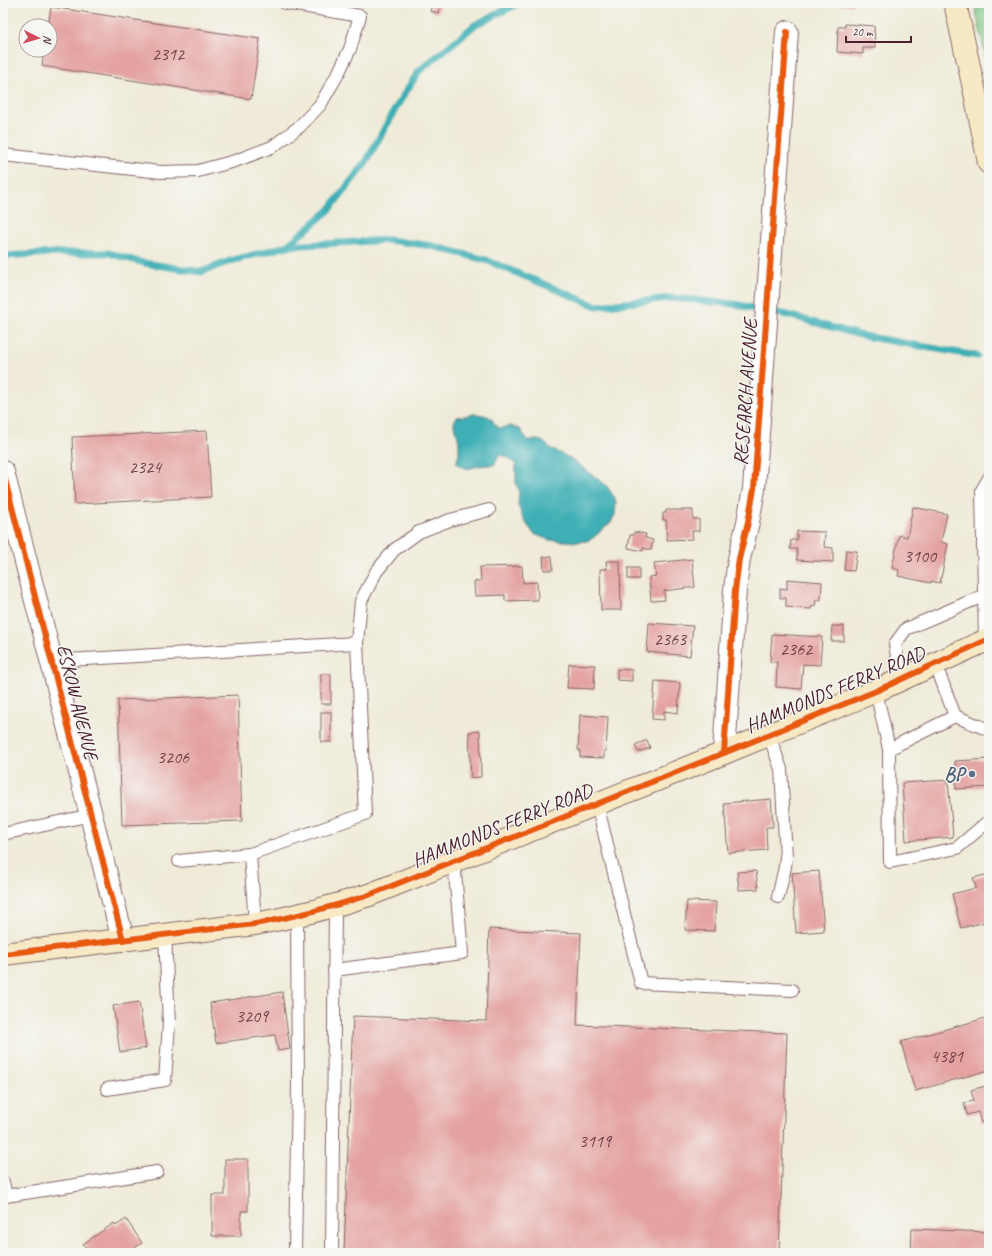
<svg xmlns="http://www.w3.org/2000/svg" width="992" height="1256" viewBox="0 0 992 1256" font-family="Caveat,sans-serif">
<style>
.green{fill:#7dc682;stroke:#647256}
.water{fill:#3eafb5;stroke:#446770}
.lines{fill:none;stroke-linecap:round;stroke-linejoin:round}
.stream{stroke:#3eafb5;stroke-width:7}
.building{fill:#e4a3a1}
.lane-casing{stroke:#846668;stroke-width:14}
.street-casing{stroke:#846668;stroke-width:24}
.secondary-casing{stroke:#846668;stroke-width:24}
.lane{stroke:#fff;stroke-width:12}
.street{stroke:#fff;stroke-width:22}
.secondary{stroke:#f7e9c3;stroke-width:22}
.cycleway-casing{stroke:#f6f6f2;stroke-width:8}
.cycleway{stroke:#e8590c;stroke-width:6}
.service-dot{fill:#5c6f8a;stroke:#f6f6f2;stroke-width:1.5}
.labels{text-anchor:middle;stroke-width:3;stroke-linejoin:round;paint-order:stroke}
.number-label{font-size:18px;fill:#704048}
.street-label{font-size:20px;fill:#4a1f2b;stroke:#f6f6f2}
.service-label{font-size:20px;font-weight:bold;fill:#4e5e75;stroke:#f6f6f2;text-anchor:end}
</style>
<rect width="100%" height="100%" fill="#f6f6f2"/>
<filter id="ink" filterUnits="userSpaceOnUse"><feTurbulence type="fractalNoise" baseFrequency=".025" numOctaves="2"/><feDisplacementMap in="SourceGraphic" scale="8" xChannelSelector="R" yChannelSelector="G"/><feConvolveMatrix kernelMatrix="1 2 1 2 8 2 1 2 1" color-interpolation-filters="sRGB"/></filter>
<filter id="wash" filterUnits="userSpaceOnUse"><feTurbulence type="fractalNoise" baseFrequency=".012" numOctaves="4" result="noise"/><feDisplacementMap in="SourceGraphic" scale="16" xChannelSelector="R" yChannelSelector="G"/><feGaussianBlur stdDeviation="0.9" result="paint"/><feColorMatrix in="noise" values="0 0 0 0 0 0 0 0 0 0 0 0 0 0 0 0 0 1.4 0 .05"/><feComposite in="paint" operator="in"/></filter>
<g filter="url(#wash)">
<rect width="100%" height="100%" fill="#efebd8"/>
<path class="green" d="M974 3H989V66L987 64Z"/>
<path class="water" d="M474 414C480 414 486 415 491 418 494 422 495 426 499 428L511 426 520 429 527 440H537L542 441 553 450 570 458 606 485 615 498 616 503 615 515 611 522 593 538 587 541 578 542 549 540 534 534 523 519 518 505 519 491 516 484V465L508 457 500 455 494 465C489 465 485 465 480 466 471 468 465 471 457 464 456 459 460 456 459 451 459 447 459 442 458 438 457 430 450 425 457 417L465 416Z"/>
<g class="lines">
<g class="stream">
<path d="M287 246 329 210 366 162 398 104 419 71 475 25 519 3"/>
<path d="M3 256 54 253H108L144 263 201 272 230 261 287 246 389 240 432 246 486 260 596 306 672 298 733 304 788 315 863 336 977 356"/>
</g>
</g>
<g id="blocks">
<g class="building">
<path d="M433 3H441L438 13 430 11Z"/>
<path d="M828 3H853V5H829Z"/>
<path d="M51 7 260 39 251 99 42 66 44 50H50V26H48Z"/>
<path d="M845 24 874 26 875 48H863V54L837 52 838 27H845Z"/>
<path d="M207 431 211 497 75 504 72 437Z"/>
<path d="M913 507 947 514 941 542 948 544 940 583 931 581V583L898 576 899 570 892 568 899 535 907 537Z"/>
<path d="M666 510H693V519H699V531H692L693 539 667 540 666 520H663V513H666Z"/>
<path d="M797 531 825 532 824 547 833 548V562L797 560V549H790L791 540H797Z"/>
<path d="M634 532 646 534 645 538 653 540 651 550 643 548V551L628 548 630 535H634Z"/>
<path d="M846 550 857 551 854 571 844 570Z"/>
<path d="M552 556 553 570H544L543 557Z"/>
<path d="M692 559 695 587 664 591 665 600 651 601 649 577 656 576 654 563Z"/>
<path d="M606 561H620L621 610H601L600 569H607Z"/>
<path d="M522 566 523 583 537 582 538 600 505 601V595L475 596 474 582 481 581 480 567Z"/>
<rect x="628" y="568" width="11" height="11"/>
<path d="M787 579 822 582 821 600H816L815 606H812L811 609 786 607V598H780V588L787 589Z"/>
<path d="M649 623 693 626 690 656 647 652Z"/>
<path d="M832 626H844V641H831Z"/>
<path d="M772 634 822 637 820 665 803 664 801 689 776 687 777 662H770Z"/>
<path d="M569 664 595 665 594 689 567 688Z"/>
<path d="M617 669 632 670V681L617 680Z"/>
<rect x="321" y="674" width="10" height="30"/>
<path d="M655 681 680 683 678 713 664 711V720L652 719Z"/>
<path d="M238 695 242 821 122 825 118 700Z"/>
<rect x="321" y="712" width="10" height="30"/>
<path d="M580 715 608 717 606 751H604V758L580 757V750H578Z"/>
<path d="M480 731 481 777 471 778 469 732Z"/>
<path d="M647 740 650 748 638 752 635 745Z"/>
<path d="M989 759V787L956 789 955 761Z"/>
<path d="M948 780 953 837 906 841 902 783Z"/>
<path d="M771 799 773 827H766L767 850 728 853 724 803Z"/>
<path d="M756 871 758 889 739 890 737 872Z"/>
<path d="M819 871 824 931 796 933 792 873Z"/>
<path d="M989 874V921L961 928 952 894 976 888 973 878Z"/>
<path d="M687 901 716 902 714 931 685 930Z"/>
<path d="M489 929 581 933 577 1025 787 1033 779 1253H344L353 1016 486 1021Z"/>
<path d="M282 992 290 1049 278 1051 275 1035 216 1043 210 1003Z"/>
<path d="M139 1002 146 1048 120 1052 113 1006Z"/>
<path d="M989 1017V1070L915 1091 901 1042Z"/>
<path d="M989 1085V1121L981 1123 978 1112 967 1115 964 1103 974 1101 971 1090Z"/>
<path d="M225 1159H248V1211H241V1236H212V1195H225Z"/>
<path d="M126 1219 142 1243 133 1249 135 1253H90L83 1244 114 1223 116 1226Z"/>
<path d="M912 1229 989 1232V1253H911Z"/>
</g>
</g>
</g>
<g filter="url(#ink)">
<use href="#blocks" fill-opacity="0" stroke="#846668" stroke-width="1"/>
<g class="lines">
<defs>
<g id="lane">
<path d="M3 155 161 172 198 171 235 161 272 147 299 127 320 105 339 72 350 49 360 16 285 3"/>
<path d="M985 640 982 490 989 478"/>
<path d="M51 661 357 643"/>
<path d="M935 663 955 716 989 730"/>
<path d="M901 679 895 644 906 629 985 595"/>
<path d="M876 691 889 749 890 862 957 848 985 824 989 823"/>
<path d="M769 735 781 769 786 857 785 867 778 897"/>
<path d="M889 749 955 716"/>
<path d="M597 804 641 983 792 990"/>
<path d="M3 834 91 815"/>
<path d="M179 861 250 854"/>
<path d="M255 924 250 854 365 814 357 643 361 601 376 572 394 550 419 532 450 520 489 510"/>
<path d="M334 970 462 953 454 861"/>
<path d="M107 1089 165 1080 169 1024 165 935"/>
<path d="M3 1182 6 1196 157 1172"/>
<path d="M295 1253 298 1087 297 916"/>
<path d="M332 1253 335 906"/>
</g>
<g id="street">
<path d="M3 472 123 940"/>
<path d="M724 753 735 590 739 559 748 522 754 489 787 32"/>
</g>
<g id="secondary">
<path d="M955 3 975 93 989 163"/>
<path d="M3 954 255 924C294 917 332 907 369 895L724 753 876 691 989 639"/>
</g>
</defs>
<use href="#lane" class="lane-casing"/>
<use href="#street" class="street-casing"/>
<use href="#secondary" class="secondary-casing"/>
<use href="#lane" class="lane"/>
<use href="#street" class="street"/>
<use href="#secondary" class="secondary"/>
<defs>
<g id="cycleway">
<path d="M3 472 123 940"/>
<path d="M724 753 735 590 739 559 748 522 754 489 787 32"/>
<path d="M3 954 255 924C294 917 332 907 369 895L724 753 876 691 989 639"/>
</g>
</defs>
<use href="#cycleway" class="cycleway-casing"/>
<use href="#cycleway" class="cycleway"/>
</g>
</g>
<circle class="service-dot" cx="972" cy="774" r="4"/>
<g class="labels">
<g class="number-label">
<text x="168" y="60">2312</text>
<text x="145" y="473">2324</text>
<text x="920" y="562">3100</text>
<text x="670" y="645">2363</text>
<text x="796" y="655">2362</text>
<text x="173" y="763">3206</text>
<text x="252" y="1022">3209</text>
<text x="947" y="1062">4381</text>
<text x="595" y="1147">3119</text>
</g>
<g class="street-label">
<text transform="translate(745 392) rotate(-86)" y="7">RESEARCH AVENUE</text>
<text transform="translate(835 689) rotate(-23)" y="7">HAMMONDS FERRY ROAD</text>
<text transform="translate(78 702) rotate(76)" y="7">ESKOW AVENUE</text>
<text transform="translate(502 825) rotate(-22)" y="7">HAMMONDS FERRY ROAD</text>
</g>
<g class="service-label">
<text x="964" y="781">BP</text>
</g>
</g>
<rect width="992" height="1256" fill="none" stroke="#f6f6f2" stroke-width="16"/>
<g transform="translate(38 38) rotate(95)"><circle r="19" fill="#f6f6f2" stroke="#b1a0a2"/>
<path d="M0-3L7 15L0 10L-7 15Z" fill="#d1495b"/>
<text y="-6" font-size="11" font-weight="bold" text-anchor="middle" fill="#4a1f2b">N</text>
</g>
<path d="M846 36v6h65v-6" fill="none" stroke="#4a1f2b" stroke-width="2"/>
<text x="852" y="36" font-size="12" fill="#4a1f2b" stroke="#f6f6f2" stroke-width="3" paint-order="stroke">20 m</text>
</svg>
